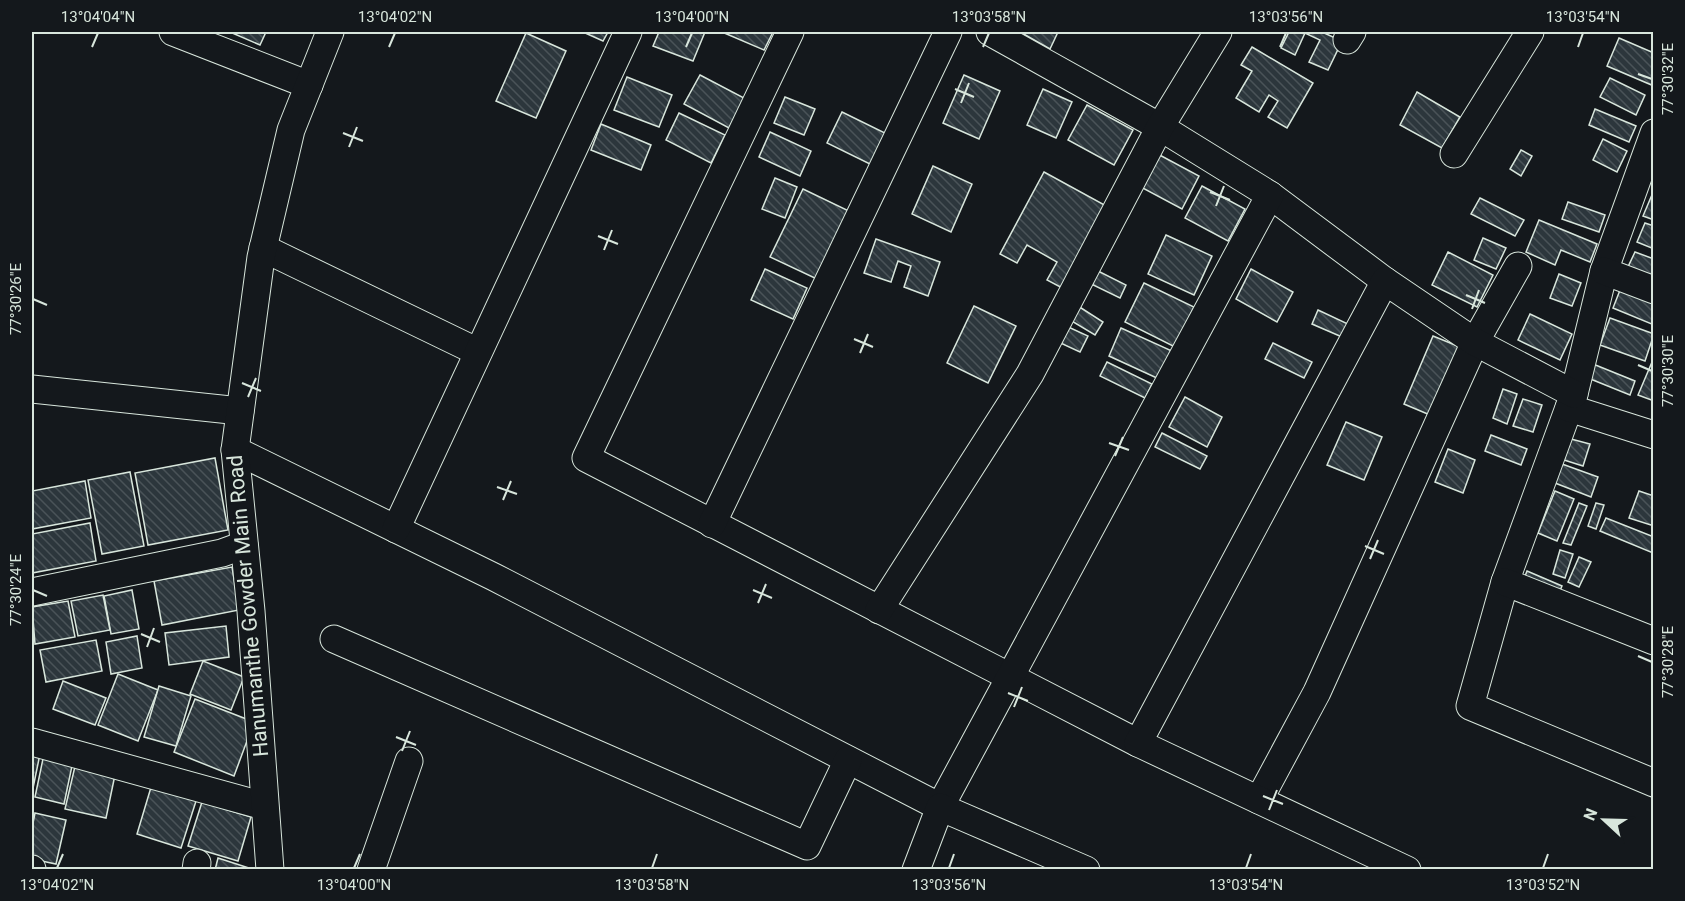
<svg xmlns="http://www.w3.org/2000/svg" width="1685" height="901" viewBox="0 0 1685 901" font-family="Roboto,sans-serif">
<style>
.building{fill:url(#building-back-hatch);stroke:#d8e6dc;stroke-width:1.5}
.lines{fill:none;stroke-linecap:round;stroke-linejoin:round}
.minor-casing{stroke:#d8e6dc;stroke-width:29}
.minor{stroke:#14181c;stroke-width:27}
.ticks{fill:none;stroke:#d8e6dc;stroke-width:2}
.labels{text-anchor:middle;stroke-width:4.5;stroke-linejoin:round;paint-order:stroke}
.street-label{font-size:21px;fill:#d8e6dc;stroke:#14181c}
.neatline{fill:none;stroke:#d8e6dc;stroke-width:2}
.ticks-label{font-size:15px;text-anchor:middle;fill:#d8e6dc}
</style>
<defs>
<pattern id="building-back-hatch" width="6" height="6" patternUnits="userSpaceOnUse" patternTransform="scale(1.5)"><rect width="6" height="6" fill="#2c363c"/><path d="M-1 5l2 2M0 0l6 6M5-1l2 2" fill="none" stroke="#4a5358"/></pattern>
</defs>
<rect width="100%" height="100%" fill="#14181c"/>
<g class="building">
<path d="M230 32H266L260 45Z"/>
<path d="M583 32H608L603 41Z"/>
<path d="M659 32H705L693 61 653 46Z"/>
<path d="M722 32H773L764 50Z"/>
<path d="M1020 32H1058L1050 49Z"/>
<path d="M1289 32H1322L1342 41 1328 70 1309 62 1320 40 1305 33 1295 55 1281 48Z"/>
<path d="M526 33 566 51 536 118 496 101Z"/>
<path d="M1619 38 1654 53V86L1607 66Z"/>
<path d="M1252 47 1313 83 1287 128 1268 117 1278 101 1269 95 1259 112 1236 98 1252 71 1241 65Z"/>
<path d="M700 75 744 98 729 128 684 104Z"/>
<path d="M964 75 1000 91 979 139 943 123Z"/>
<path d="M627 77 672 95 659 127 614 110Z"/>
<path d="M1610 78 1645 95 1636 115 1600 97Z"/>
<path d="M1043 89 1072 102 1056 138 1027 125Z"/>
<path d="M1417 92 1460 117 1442 148 1400 125Z"/>
<path d="M785 97 815 109 804 135 774 123Z"/>
<path d="M1087 105 1133 130 1114 165 1068 140Z"/>
<path d="M1595 109 1636 126 1629 142 1589 125Z"/>
<path d="M842 112 889 135 874 166 827 143Z"/>
<path d="M679 113 725 135 711 163 666 140Z"/>
<path d="M601 124 651 145 641 170 591 150Z"/>
<path d="M770 132 811 151 800 176 759 157Z"/>
<path d="M1603 139 1627 151 1617 172 1593 160Z"/>
<path d="M1521 150 1532 156 1521 176 1510 169Z"/>
<path d="M1154 152 1199 176 1182 209 1137 185Z"/>
<path d="M933 166 972 184 951 232 912 214Z"/>
<path d="M1044 172 1110 208 1066 290 1047 280 1057 262 1027 245 1017 263 1000 254Z"/>
<path d="M775 178 797 187 785 218 762 209Z"/>
<path d="M1202 186 1245 209 1228 241 1185 218Z"/>
<path d="M803 189 851 212 819 280 770 257Z"/>
<path d="M1654 190V220L1643 216Z"/>
<path d="M1480 198 1524 220 1515 236 1471 214Z"/>
<path d="M1568 202 1605 215 1599 232 1562 219Z"/>
<path d="M1539 220 1597 244 1590 262 1561 250 1555 265 1526 252Z"/>
<path d="M1645 223 1654 226V249L1637 242Z"/>
<path d="M1166 235 1212 256 1194 295 1148 274Z"/>
<path d="M1483 238 1506 248 1496 269 1474 260Z"/>
<path d="M876 239 940 262 928 296 904 287 911 266 898 261 891 282 864 273Z"/>
<path d="M1448 252 1493 275 1477 307 1432 285Z"/>
<path d="M1635 252 1654 259V281L1627 269Z"/>
<path d="M765 269 807 288 793 319 751 300Z"/>
<path d="M1094 269 1126 285 1120 298 1087 282Z"/>
<path d="M1251 269 1293 292 1277 322 1236 299Z"/>
<path d="M1559 274 1581 283 1572 306 1550 298Z"/>
<path d="M1144 283 1194 307 1175 347 1125 322Z"/>
<path d="M1622 285 1654 298V325L1613 308Z"/>
<path d="M974 306 1016 326 988 383 947 363Z"/>
<path d="M1078 306 1103 322 1095 335 1070 320Z"/>
<path d="M1318 310 1348 324 1342 337 1312 324Z"/>
<path d="M1530 314 1572 334 1560 360 1518 340Z"/>
<path d="M1610 318 1654 334 1645 361 1600 345Z"/>
<path d="M1064 325 1088 336 1080 352 1056 341Z"/>
<path d="M1121 328 1172 351 1159 379 1109 356Z"/>
<path d="M1433 336 1460 347 1430 415 1404 404Z"/>
<path d="M1273 343 1312 362 1304 378 1265 359Z"/>
<path d="M1107 362 1152 384 1145 398 1100 376Z"/>
<path d="M1652 362 1654 363V401L1638 395Z"/>
<path d="M1593 364 1635 381 1630 395 1588 378Z"/>
<path d="M1503 389 1517 394 1507 424 1493 418Z"/>
<path d="M1185 397 1222 417 1207 447 1169 427Z"/>
<path d="M1523 399 1542 405 1533 432 1513 426Z"/>
<path d="M1346 422 1382 437 1364 480 1327 465Z"/>
<path d="M1162 433 1207 456 1200 469 1155 447Z"/>
<path d="M1491 435 1527 449 1521 465 1485 451Z"/>
<path d="M1571 439 1590 444 1583 466 1564 460Z"/>
<path d="M1448 449 1475 460 1463 493 1435 482Z"/>
<path d="M215 458 228 530 148 545 135 473Z"/>
<path d="M1562 464 1598 477 1591 497 1555 483Z"/>
<path d="M130 472 144 546 102 554 88 480Z"/>
<path d="M85 481 91 518 32 529V491Z"/>
<path d="M1555 491 1574 499 1557 541 1538 533Z"/>
<path d="M1639 491 1654 496V526L1629 518Z"/>
<path d="M1579 503 1587 506 1571 545 1563 543Z"/>
<path d="M1596 503 1604 505 1596 529 1588 526Z"/>
<path d="M1606 518 1654 537 1653 553 1600 531Z"/>
<path d="M90 523 96 561 32 573V534Z"/>
<path d="M1560 550 1573 554 1565 578 1553 574Z"/>
<path d="M1579 557 1591 562 1579 587 1568 582Z"/>
<path d="M232 567 239 610 162 625 154 581Z"/>
<path d="M1527 571 1562 586 1557 598 1522 584Z"/>
<path d="M132 590 139 629 111 634 104 596Z"/>
<path d="M103 595 110 630 78 636 71 601Z"/>
<path d="M68 601 75 637 35 644 32 607Z"/>
<path d="M226 626 229 657 169 665 165 633Z"/>
<path d="M137 636 142 668 111 674 106 642Z"/>
<path d="M96 640 102 671 46 682 40 650Z"/>
<path d="M203 661 244 677 231 710 190 694Z"/>
<path d="M118 674 158 690 138 741 98 725Z"/>
<path d="M63 681 106 698 95 725 53 709Z"/>
<path d="M159 686 191 696 176 746 144 737Z"/>
<path d="M195 699 254 722 234 776 174 752Z"/>
<path d="M32 747 41 749 32 793Z"/>
<path d="M44 754 73 761 64 804 35 797Z"/>
<path d="M76 762 116 770 106 818 65 809Z"/>
<path d="M152 784 197 798 181 848 137 834Z"/>
<path d="M202 802 251 817 238 861 188 846Z"/>
<path d="M35 813 66 820 56 864 32 859V828Z"/>
<path d="M218 858 255 870H215Z"/>
</g>
<g class="lines">
<defs>
<g id="minor">
<path d="M173 32 309 85"/>
<path d="M790 32 586 458 1138 743"/>
<path d="M1347 40 1352 32"/>
<path d="M1654 133 1604 271 1574 394 1505 582 1470 706 1654 783"/>
<path d="M1454 154 1530 32"/>
<path d="M1270 195 1385 281"/>
<path d="M263 248 478 352"/>
<path d="M1604 271 1654 290"/>
<path d="M32 389 240 411"/>
<path d="M1569 408 1654 435"/>
<path d="M235 450 494 577 940 807 1270 195 1160 127 990 32"/>
<path d="M712 524 948 32"/>
<path d="M396 529 628 32"/>
<path d="M1505 582 1654 641"/>
<path d="M32 592 222 553 244 545"/>
<path d="M879 610 1030 374 1160 127 1218 32"/>
<path d="M334 639 807 846 848 760"/>
<path d="M32 742 264 806"/>
<path d="M1259 800 1317 692 1475 342 1518 266"/>
<path d="M32 869V870"/>
<path d="M196 870 197 863"/>
<path d="M270 870 251 611 235 450 261 257 291 130 330 32"/>
<path d="M371 870 409 761"/>
<path d="M916 870 940 807 1086 870"/>
<path d="M1407 870 1138 743 1385 281 1475 342 1574 394"/>
</g>
</defs>
<use href="#minor" class="minor-casing"/>
<use href="#minor" class="minor"/>
</g>
<path class="ticks" d="M92 47 98 33M389 47 395 33M686 47 692 33M983 47 989 33M1280 47 1286 33M1578 47 1583 33M1638 74 1652 79M955 89 974 97M961 103 969 83M343 133 363 141M349 147 357 127M1210 192 1230 200M1216 206 1224 186M598 236 618 244M604 250 612 230M1466 295 1485 303M33 299 47 305M1472 309 1479 290M854 339 873 347M860 353 868 334M1638 365 1652 371M242 383 261 391M248 397 256 378M1109 443 1129 450M1115 456 1123 437M497 487 517 494M503 500 511 481M1365 546 1384 554M1370 559 1378 540M33 590 47 596M753 590 772 598M758 603 766 584M141 634 160 642M147 647 154 628M1638 656 1652 662M1008 693 1028 701M1014 707 1022 687M396 737 416 745M402 751 410 731M1263 796 1283 804M1269 810 1277 790M57 868 63 854M354 868 360 854M652 868 657 854M949 868 954 854M1246 868 1251 854M1543 868 1548 854"/>
<g class="labels">
<g class="street-label">
<text transform="translate(248 606) rotate(-95)" y="7">Hanumanthe Gowder Main Road</text>
</g>
</g>
<rect width="1685" height="901" fill="none" stroke="#14181c" stroke-width="66"/>
<g transform="translate(1604 820) rotate(292)" stroke="#14181c" stroke-width="4.5" paint-order="stroke">
<path d="M0-4.5L10 22L0 15L-10 22Z" fill="#d8e6dc"/>
<text y="-9" font-size="16" font-weight="bold" text-anchor="middle" fill="#d8e6dc">N</text>
</g>
<rect x="33" y="33" width="1619" height="835" class="neatline"/>
<g class="ticks-label">
<text x="98" y="22">13°04'04"N</text>
<text x="395" y="22">13°04'02"N</text>
<text x="692" y="22">13°04'00"N</text>
<text x="989" y="22">13°03'58"N</text>
<text x="1286" y="22">13°03'56"N</text>
<text x="1583" y="22">13°03'54"N</text>
<text transform="translate(1668 79) rotate(-90)" y="5">77°30'32"E</text>
<text transform="translate(16 299) rotate(-90)" y="5">77°30'26"E</text>
<text transform="translate(1668 371) rotate(-90)" y="5">77°30'30"E</text>
<text transform="translate(16 590) rotate(-90)" y="5">77°30'24"E</text>
<text transform="translate(1668 662) rotate(-90)" y="5">77°30'28"E</text>
<text x="57" y="890">13°04'02"N</text>
<text x="354" y="890">13°04'00"N</text>
<text x="652" y="890">13°03'58"N</text>
<text x="949" y="890">13°03'56"N</text>
<text x="1246" y="890">13°03'54"N</text>
<text x="1543" y="890">13°03'52"N</text>
</g>
</svg>
